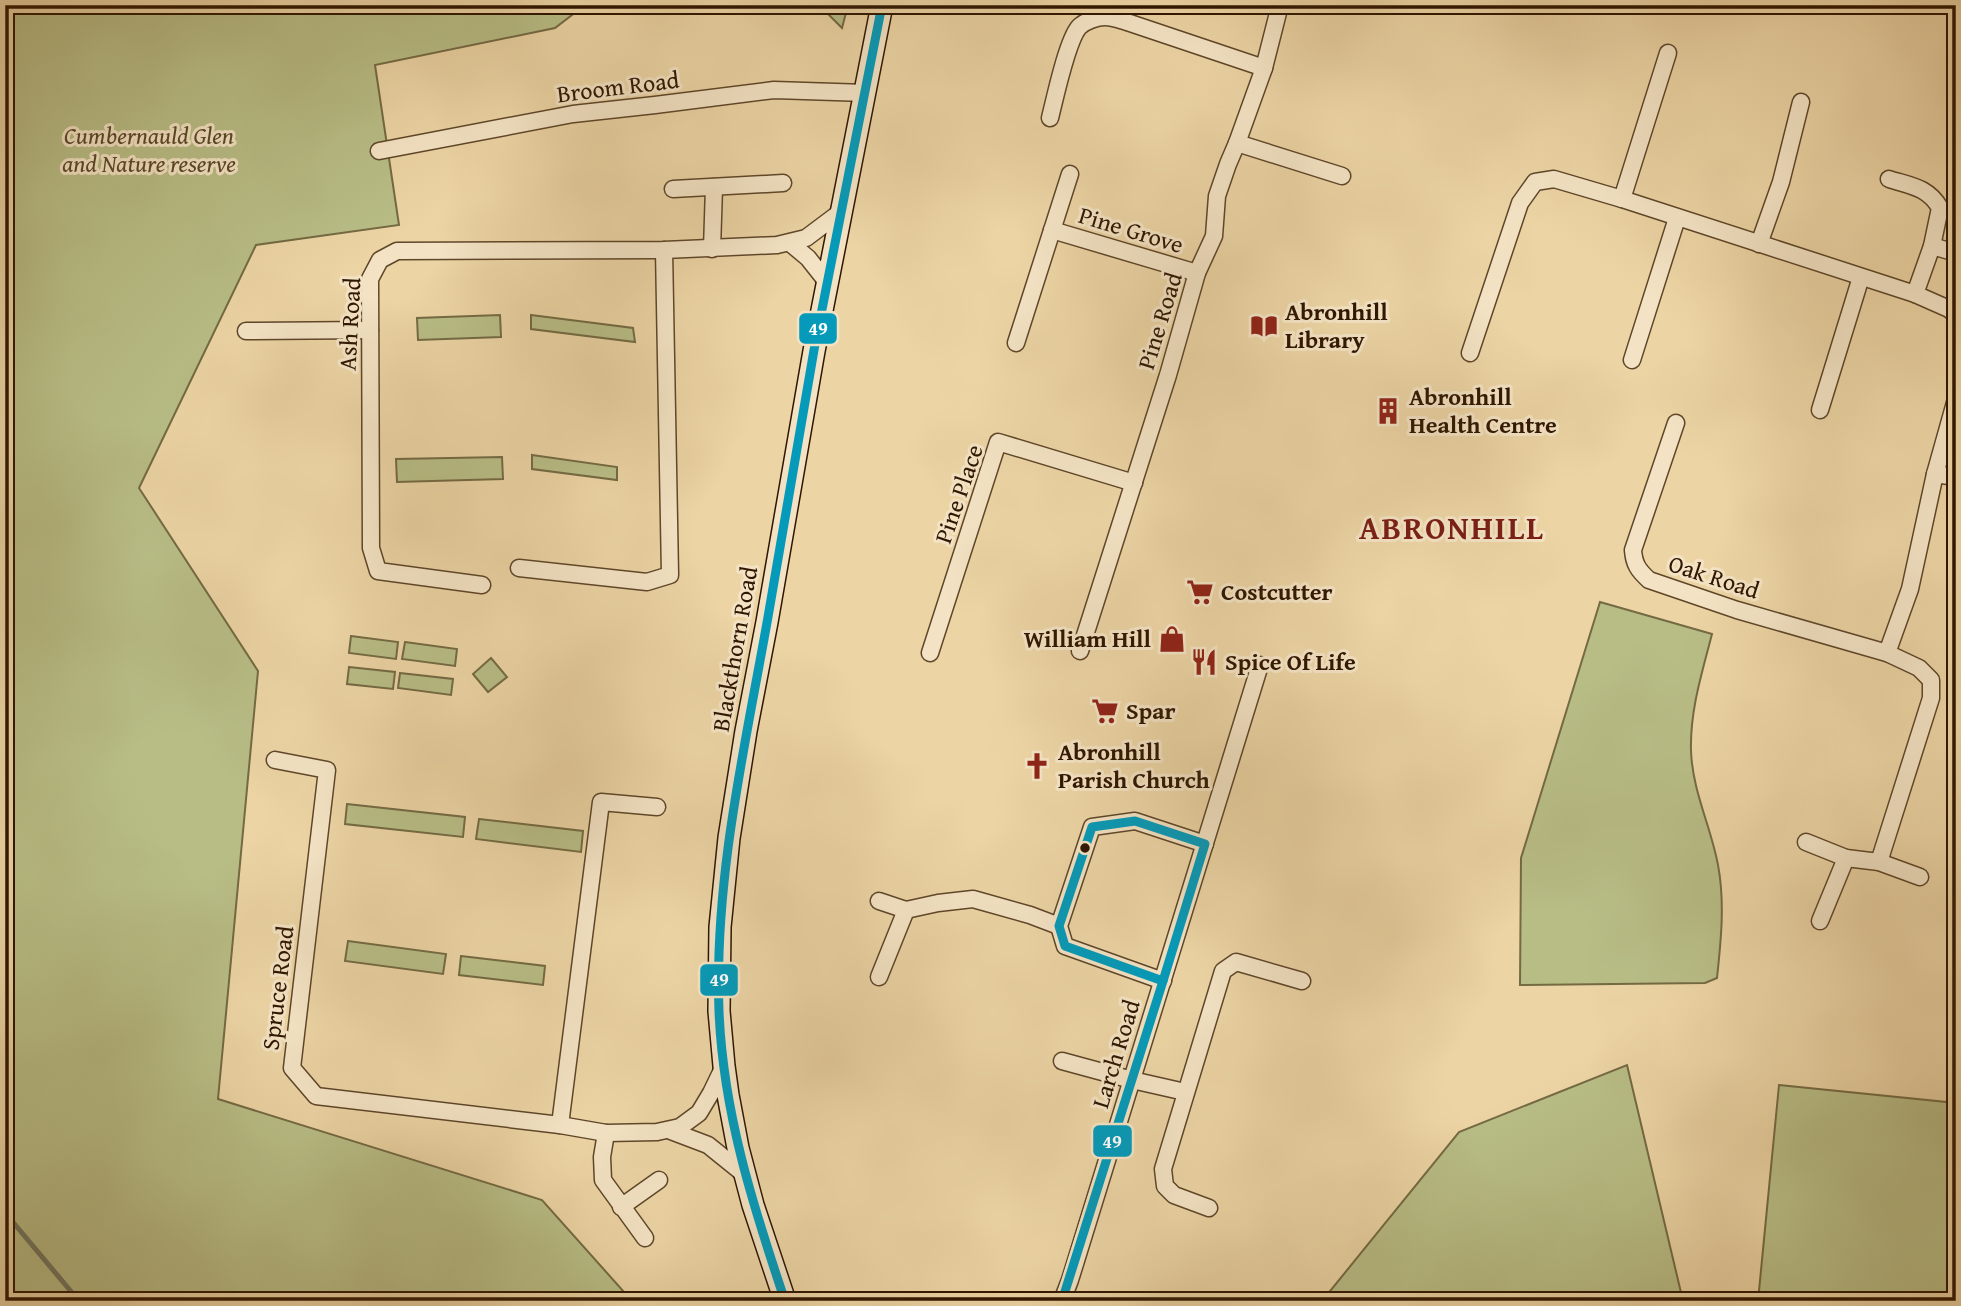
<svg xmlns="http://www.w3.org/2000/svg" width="1961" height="1306" viewBox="0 0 1961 1306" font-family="'Gentium Book Plus',serif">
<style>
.green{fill:#b8bd86;stroke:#746a43;stroke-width:2}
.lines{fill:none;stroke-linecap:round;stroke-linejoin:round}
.stream{stroke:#6f7762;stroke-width:5}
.street-casing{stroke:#5e4629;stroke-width:19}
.secondary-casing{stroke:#2f1600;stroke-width:24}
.street{stroke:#f3e3c4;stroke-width:16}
.secondary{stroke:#f3e3c4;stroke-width:21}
.bus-1-casing{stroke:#f3e3c4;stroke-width:14}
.bus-1{stroke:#059ab9;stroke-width:9}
.bus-dot{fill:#2f1600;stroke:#f3e3c4;stroke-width:2.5}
.labels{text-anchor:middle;stroke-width:6;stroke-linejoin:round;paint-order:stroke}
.street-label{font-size:24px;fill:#2f1600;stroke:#f3e3c4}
.park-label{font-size:24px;font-style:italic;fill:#584828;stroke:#f3e3c4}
.poi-label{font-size:24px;font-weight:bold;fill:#2f1600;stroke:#f3e3c4;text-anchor:start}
.district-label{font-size:32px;font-weight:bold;letter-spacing:2px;fill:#7a1f14;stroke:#f3e3c4}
.line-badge{stroke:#f3e3c4;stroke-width:2.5}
.badge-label{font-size:19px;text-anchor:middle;font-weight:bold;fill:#fff}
</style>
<rect width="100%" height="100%" fill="#ecd4a4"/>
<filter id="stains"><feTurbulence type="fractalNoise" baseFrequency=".00286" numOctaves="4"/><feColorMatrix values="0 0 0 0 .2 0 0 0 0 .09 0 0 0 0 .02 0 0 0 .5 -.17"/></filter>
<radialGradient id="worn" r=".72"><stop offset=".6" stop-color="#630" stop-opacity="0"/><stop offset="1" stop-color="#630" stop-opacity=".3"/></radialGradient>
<g class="green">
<path d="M5 5H585L555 28 375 65 399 225 256 245 139 488 258 671 218 1099 542 1200 632 1301H5Z"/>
<path d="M819 5H848L842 28Z"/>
<path d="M500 315 501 337 418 340 417 318Z"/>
<path d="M531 315 633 328 635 342 531 329Z"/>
<path d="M532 455 617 467V480L532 469Z"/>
<path d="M502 457 503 479 397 482 396 459Z"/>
<path d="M1600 602 1712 634C1702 673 1690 710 1691 750 1692 790 1711 827 1718 865 1725 902 1721 941 1717 978L1705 983 1520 985 1521 858Z"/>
<path d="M351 636 398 642 396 659 349 653Z"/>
<path d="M405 642 457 649 455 666 402 659Z"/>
<path d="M491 658 507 677 488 692 473 674Z"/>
<path d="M349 667 395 672 393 689 347 684Z"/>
<path d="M400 673 453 679 451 695 398 688Z"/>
<path d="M347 804 465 817 463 837 345 824Z"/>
<path d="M479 819 583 831 581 852 476 839Z"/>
<path d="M348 941 446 954 443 974 345 961Z"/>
<path d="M461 956 545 966 543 985 459 975Z"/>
<path d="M1627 1065 1683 1301H1322L1459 1132Z"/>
<path d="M1779 1085 1956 1103V1205L1946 1301H1758Z"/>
</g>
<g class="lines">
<path class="stream" d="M5 1210 12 1221 79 1301"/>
<defs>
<g id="street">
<path d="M1050 118C1055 98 1067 41 1079 27 1085 21 1097 17 1105 17 1112 17 1120 20 1127 22L1264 68"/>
<path d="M1237 143 1342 176"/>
<path d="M379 151 573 114 655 105 774 90 866 93"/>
<path d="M1889 179C1911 186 1928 187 1940 208L1932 246 1915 294"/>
<path d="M673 189 783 183"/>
<path d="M1622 199 1668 53"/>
<path d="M1052 230 1197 273"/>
<path d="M790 243 808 258 827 282"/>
<path d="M1759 244 1781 182 1801 102"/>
<path d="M1932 246 1956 253"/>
<path d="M712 249 714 187"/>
<path d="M246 331 370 330"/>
<path d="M1016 343 1070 174"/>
<path d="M1470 353 1520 203 1535 182 1554 179 1622 199 1915 294 1949 309 1956 315"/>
<path d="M1632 360 1677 218"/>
<path d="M1820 410 1861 277"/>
<path d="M1676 423 1633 550C1634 564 1638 570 1649 580L1737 610 1887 653 1919 668 1931 680V698L1879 862"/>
<path d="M1935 474 1956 477"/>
<path d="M519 568 647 582 670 575 664 250"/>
<path d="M482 585 378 571 371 548 370 279 380 260 397 251 664 250 777 245 806 238 842 211"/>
<path d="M1080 651 1168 375 1197 273 1214 236 1217 196 1228 164 1237 143 1264 68 1280 5"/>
<path d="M930 653 998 442 1134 483"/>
<path d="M1887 653 1910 589 1935 474 1956 399"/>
<path d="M275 760 327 770 292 1068 316 1096 560 1125 606 1133 657 1132 680 1127 699 1113 711 1093 724 1066"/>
<path d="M1806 842 1846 858 1879 862 1920 877"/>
<path d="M879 901 906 910 938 903 973 899 1030 915 1059 926"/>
<path d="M1820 921 1846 858"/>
<path d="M879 977 906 910"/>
<path d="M1163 981 1065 946 1059 926 1092 827 1135 821 1205 844"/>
<path d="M1062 1061 1132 1080 1185 1092"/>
<path d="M560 1125 601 802 657 807"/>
<path d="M671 1131 708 1145 744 1174"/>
<path d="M606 1133 602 1157 603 1180 645 1238"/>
<path d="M621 1207 659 1180"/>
<path d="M1209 1208 1174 1195 1165 1186 1163 1169 1223 971 1236 962 1302 981"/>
<path d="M1062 1301 1070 1280 1260 665"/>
</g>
<path id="secondary" d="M785 1301 753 1205 738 1148 728 1095 724 1066 719 1011 720 927 729 838 746 731 767 622 814 351 882 5"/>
</defs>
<use href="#street" class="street-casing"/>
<use href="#secondary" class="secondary-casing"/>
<use href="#street" class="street"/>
<use href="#secondary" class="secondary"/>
<defs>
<g id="bus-1">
<path d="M1135 821 1205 844 1163 981 1065 946 1059 926 1092 827Z"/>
<path d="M785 1301C753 1206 723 1112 719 1011 714 878 745 747 768 617 784 528 798 439 814 350 836 235 859 120 882 5"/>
<path d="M1062 1301 1163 981"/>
</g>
</defs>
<use href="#bus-1" class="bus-1-casing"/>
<use href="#bus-1" class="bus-1"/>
</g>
<defs>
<symbol id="library-bare" viewBox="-9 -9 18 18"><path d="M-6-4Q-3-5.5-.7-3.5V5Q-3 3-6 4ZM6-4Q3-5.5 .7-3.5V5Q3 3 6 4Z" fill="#8f2418" stroke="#f3e3c4" stroke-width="2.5" paint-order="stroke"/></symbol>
<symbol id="building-bare" viewBox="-9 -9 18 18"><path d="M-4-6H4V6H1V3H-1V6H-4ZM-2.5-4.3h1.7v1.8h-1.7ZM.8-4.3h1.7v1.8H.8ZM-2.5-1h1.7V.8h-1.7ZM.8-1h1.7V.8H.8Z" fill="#8f2418" stroke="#f3e3c4" stroke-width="2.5" paint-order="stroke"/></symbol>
<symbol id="supermarket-bare" viewBox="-9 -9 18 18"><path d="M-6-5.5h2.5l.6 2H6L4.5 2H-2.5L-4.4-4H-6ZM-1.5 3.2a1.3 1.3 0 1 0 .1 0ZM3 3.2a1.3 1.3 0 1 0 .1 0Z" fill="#8f2418" stroke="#f3e3c4" stroke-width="2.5" paint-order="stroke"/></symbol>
<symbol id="shop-bare" viewBox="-9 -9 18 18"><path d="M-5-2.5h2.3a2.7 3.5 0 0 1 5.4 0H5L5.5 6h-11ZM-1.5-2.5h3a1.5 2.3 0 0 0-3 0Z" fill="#8f2418" stroke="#f3e3c4" stroke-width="2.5" paint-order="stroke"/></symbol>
<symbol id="restaurant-bare" viewBox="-9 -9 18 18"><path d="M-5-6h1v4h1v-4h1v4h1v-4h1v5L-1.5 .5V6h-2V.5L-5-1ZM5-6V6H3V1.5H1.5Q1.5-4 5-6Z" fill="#8f2418" stroke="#f3e3c4" stroke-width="2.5" paint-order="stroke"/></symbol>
<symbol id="church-bare" viewBox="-9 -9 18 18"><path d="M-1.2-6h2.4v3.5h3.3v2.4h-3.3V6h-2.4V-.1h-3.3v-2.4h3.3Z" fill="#8f2418" stroke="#f3e3c4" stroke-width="2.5" paint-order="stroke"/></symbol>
</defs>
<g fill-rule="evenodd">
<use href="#library-bare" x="1245" y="307" width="38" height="38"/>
<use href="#building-bare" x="1369" y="392" width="38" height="38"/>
<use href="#supermarket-bare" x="1181" y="573" width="38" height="38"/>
<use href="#shop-bare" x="1153" y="620" width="38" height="38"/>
<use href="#restaurant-bare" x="1185" y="643" width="38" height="38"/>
<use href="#supermarket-bare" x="1086" y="692" width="38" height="38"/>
<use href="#church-bare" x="1018" y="747" width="38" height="38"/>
</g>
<circle class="bus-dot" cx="1085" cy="848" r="6"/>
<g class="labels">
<g class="street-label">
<text transform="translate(618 87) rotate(-7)" y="8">Broom Road</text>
<text transform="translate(1131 230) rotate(17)" y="8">Pine Grove</text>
<text transform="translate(1160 321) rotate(-73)" y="8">Pine Road</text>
<text transform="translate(350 324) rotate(-87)" y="8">Ash Road</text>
<text transform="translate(959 494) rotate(-71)" y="8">Pine Place</text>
<text transform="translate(1714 577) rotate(18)" y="8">Oak Road</text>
<text transform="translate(735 649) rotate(-80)" y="8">Blackthorn Road</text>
<text transform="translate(278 988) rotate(-83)" y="8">Spruce Road</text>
<text transform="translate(1116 1054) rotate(-73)" y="8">Larch Road</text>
</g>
<g class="park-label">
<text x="149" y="144">Cumbernauld Glen<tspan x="149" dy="28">and Nature reserve</tspan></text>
</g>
<g class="poi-label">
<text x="1285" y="320">Abronhill<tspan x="1285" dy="28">Library</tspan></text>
<text x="1409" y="405">Abronhill<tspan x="1409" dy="28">Health Centre</tspan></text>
<text x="1221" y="600">Costcutter</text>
<text x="1151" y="647" text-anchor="end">William Hill</text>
<text x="1225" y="670">Spice Of Life</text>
<text x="1126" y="719">Spar</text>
<text x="1058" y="760">Abronhill<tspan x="1058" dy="28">Parish Church</tspan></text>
</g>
<g class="district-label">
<text x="1452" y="539">ABRONHILL</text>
</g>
</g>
<g class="line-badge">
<rect x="798" y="312" width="40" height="33" rx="7" fill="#059ab9"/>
<rect x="699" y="963" width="40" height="34" rx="7" fill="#059ab9"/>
<rect x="1092" y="1124" width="41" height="34" rx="7" fill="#059ab9"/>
</g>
<g class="badge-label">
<text x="818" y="335">49</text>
<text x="719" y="986">49</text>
<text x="1112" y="1148">49</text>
</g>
<rect width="1961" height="1306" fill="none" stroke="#ecd4a4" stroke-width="28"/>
<rect x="7" y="7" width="1947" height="1292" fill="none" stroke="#2f1600" stroke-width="3.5"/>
<rect x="14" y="14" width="1933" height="1278" fill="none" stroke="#2f1600" stroke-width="2"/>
<rect width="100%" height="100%" filter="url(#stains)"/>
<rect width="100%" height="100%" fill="url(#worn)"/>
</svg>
